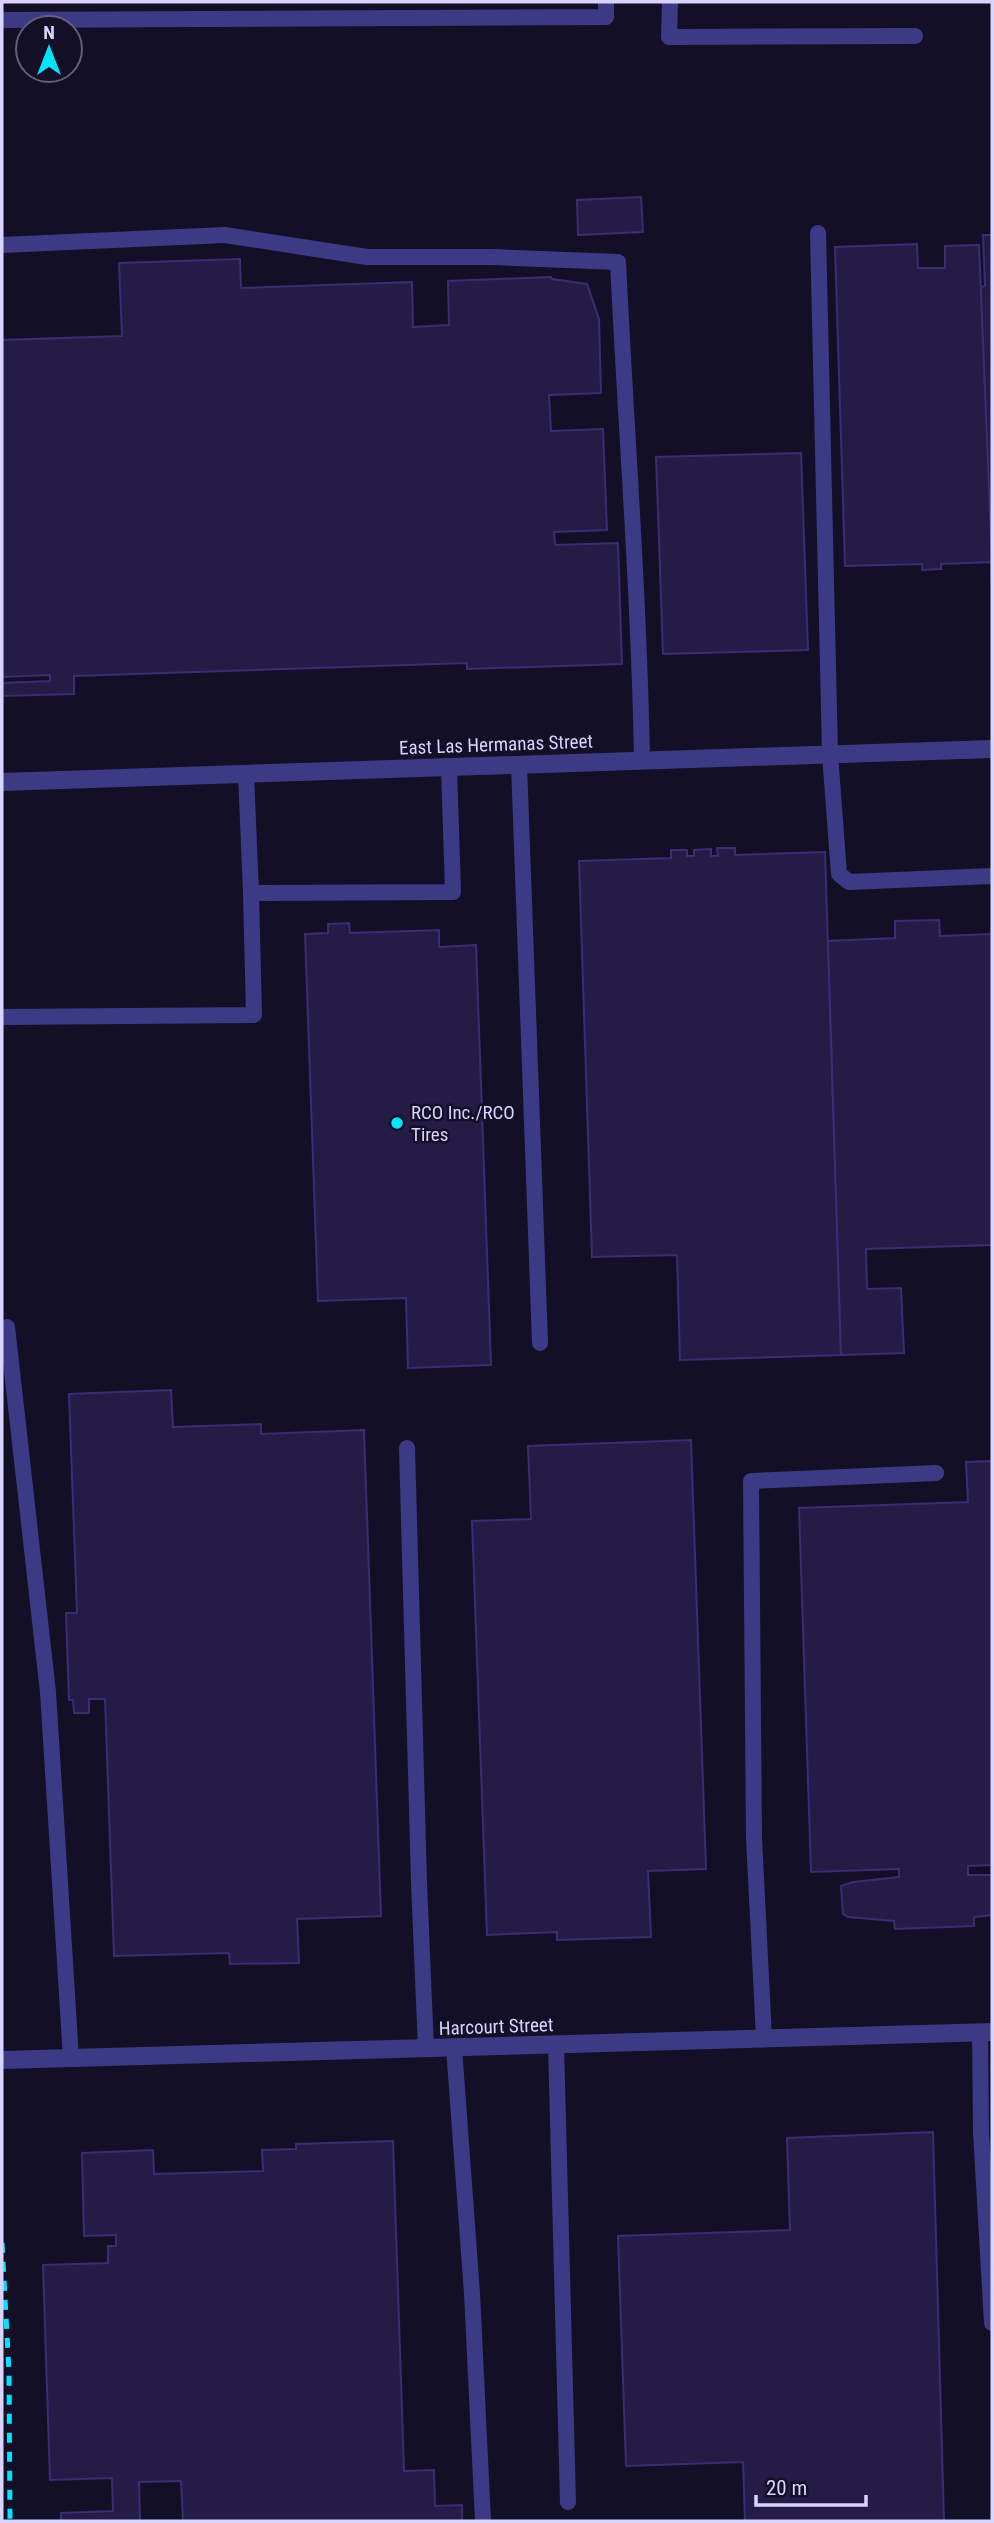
<svg xmlns="http://www.w3.org/2000/svg" width="994" height="2523" viewBox="0 0 994 2523" font-family="'Roboto Condensed',sans-serif">
<style>
.building{fill:#241b47;stroke:#3b2d73;stroke-width:2}
.lines{fill:none;stroke-linecap:round;stroke-linejoin:round}
.service{stroke:#3d3a85;stroke-width:16}
.minor{stroke:#3d3a85;stroke-width:18}
.rail{stroke:#00e5ff;stroke-width:5;stroke-dasharray:10 9;stroke-linecap:butt}
.poi-dot{fill:#00e5ff;stroke:#130f26;stroke-width:2.5}
.labels{text-anchor:middle;stroke-width:5;stroke-linejoin:round;paint-order:stroke}
.street-label{font-size:19px;fill:#d9d4ff;stroke:#130f26}
.poi-label{font-size:19px;fill:#d9d4ff;stroke:#130f26;text-anchor:start}
</style>
<rect width="100%" height="100%" fill="#130f26"/>
<g class="building">
<path d="M641 197 643 232 578 235 577 200Z"/>
<path d="M983 235H992V584L980 287 985 286Z"/>
<path d="M917 244 918 268H945V246L979 245 992 562 941 564V569L922 570V564L845 566 835 247Z"/>
<path d="M240 259 241 288 412 282 413 327 449 325 448 281 551 277 552 279 587 284 599 319 601 393 549 395 551 431 603 429 607 530 554 532 555 545 618 543 622 664 467 669V663L74 676V694L2 696V683L50 681V675L2 677V340L122 336 119 263Z"/>
<path d="M801 453 808 650 663 654 656 457Z"/>
<path d="M717 848H735V855L825 852 841 1355 680 1360 677 1255 592 1257 579 861 671 858V850H687V856H694V850L711 849V856H718Z"/>
<path d="M939 920 940 936 992 934V1245L866 1249 867 1289 901 1288 904 1353 841 1355 828 941 895 938V921Z"/>
<path d="M349 923 350 933 439 930V947L476 945 491 1365 408 1368 406 1298 318 1301 305 934 328 933V924Z"/>
<path d="M171 1390 173 1427 261 1424V1434L364 1430 381 1916 297 1919 299 1963 230 1964 229 1953 114 1956 105 1699H89V1713H74L73 1700H69L66 1613H77L69 1394Z"/>
<path d="M691 1440 706 1869 648 1871 651 1937 557 1940V1932L487 1935 472 1521 531 1519 528 1446Z"/>
<path d="M992 1461V1865L968 1866V1875H992V1915L974 1917V1926L895 1929 894 1921 848 1917 843 1914 841 1886 853 1882 899 1877V1869L811 1872 799 1508 968 1502 966 1462Z"/>
<path d="M933 2132 944 2521H745L743 2462 626 2466 618 2236 790 2230 787 2138Z"/>
<path d="M393 2141 404 2471 434 2470 435 2506 462 2505V2521H183L181 2481 139 2482 140 2521H61V2513L113 2511 112 2478 50 2480 43 2265 108 2263V2246H116V2235L84 2236 82 2153 153 2150 154 2174 263 2171 262 2150 296 2149V2144Z"/>
</g>
<g class="lines">
<g class="service">
<path d="M670 2 669 37 915 36"/>
<path d="M2 20 606 17V2"/>
<path d="M818 233 830 754 839 874 849 882 992 876"/>
<path d="M2 245 225 235 367 257H492L618 262C626 428 639 594 642 760"/>
<path d="M519 764 540 1343"/>
<path d="M246 774 251 893 453 892 449 767"/>
<path d="M2 1017 254 1015 251 893"/>
<path d="M7 1327 48 1692 71 2058"/>
<path d="M407 1448 419 1882 426 2049"/>
<path d="M980 2032 981 2132 992 2323"/>
<path d="M764 2038 754 1838 751 1481 936 1473"/>
<path d="M556 2045 568 2502"/>
<path d="M454 2048 472 2293 483 2521"/>
</g>
<g class="minor">
<path d="M2 782 992 749"/>
<path d="M2 2060 992 2032"/>
</g>
<path class="rail" d="M2 2243 9 2372 10 2521"/>
</g>
<circle class="poi-dot" cx="397" cy="1123" r="7"/>
<g class="labels">
<g class="street-label">
<text transform="translate(496 744) rotate(-2)" y="7">East Las Hermanas Street</text>
<text transform="translate(496 2026) rotate(-2)" y="7">Harcourt Street</text>
</g>
<g class="poi-label">
<text x="411" y="1119">RCO Inc./RCO<tspan x="411" dy="22">Tires</tspan></text>
</g>
</g>
<rect width="994" height="2523" fill="none" stroke="#d9d4ff" stroke-width="7"/>
<g transform="translate(49 49)"><circle r="33" fill="#130f26" stroke="#625e7d" stroke-width="2"/>
<path d="M0-5L12 26L0 18L-12 26Z" fill="#00e5ff"/>
<text y="-10" font-size="19" font-weight="bold" text-anchor="middle" fill="#d9d4ff">N</text>
</g>
<path d="M756 2495v10h110v-10" fill="none" stroke="#d9d4ff" stroke-width="3.5"/>
<text x="766" y="2495" font-size="21" fill="#d9d4ff" stroke="#130f26" stroke-width="5" paint-order="stroke">20 m</text>
</svg>
